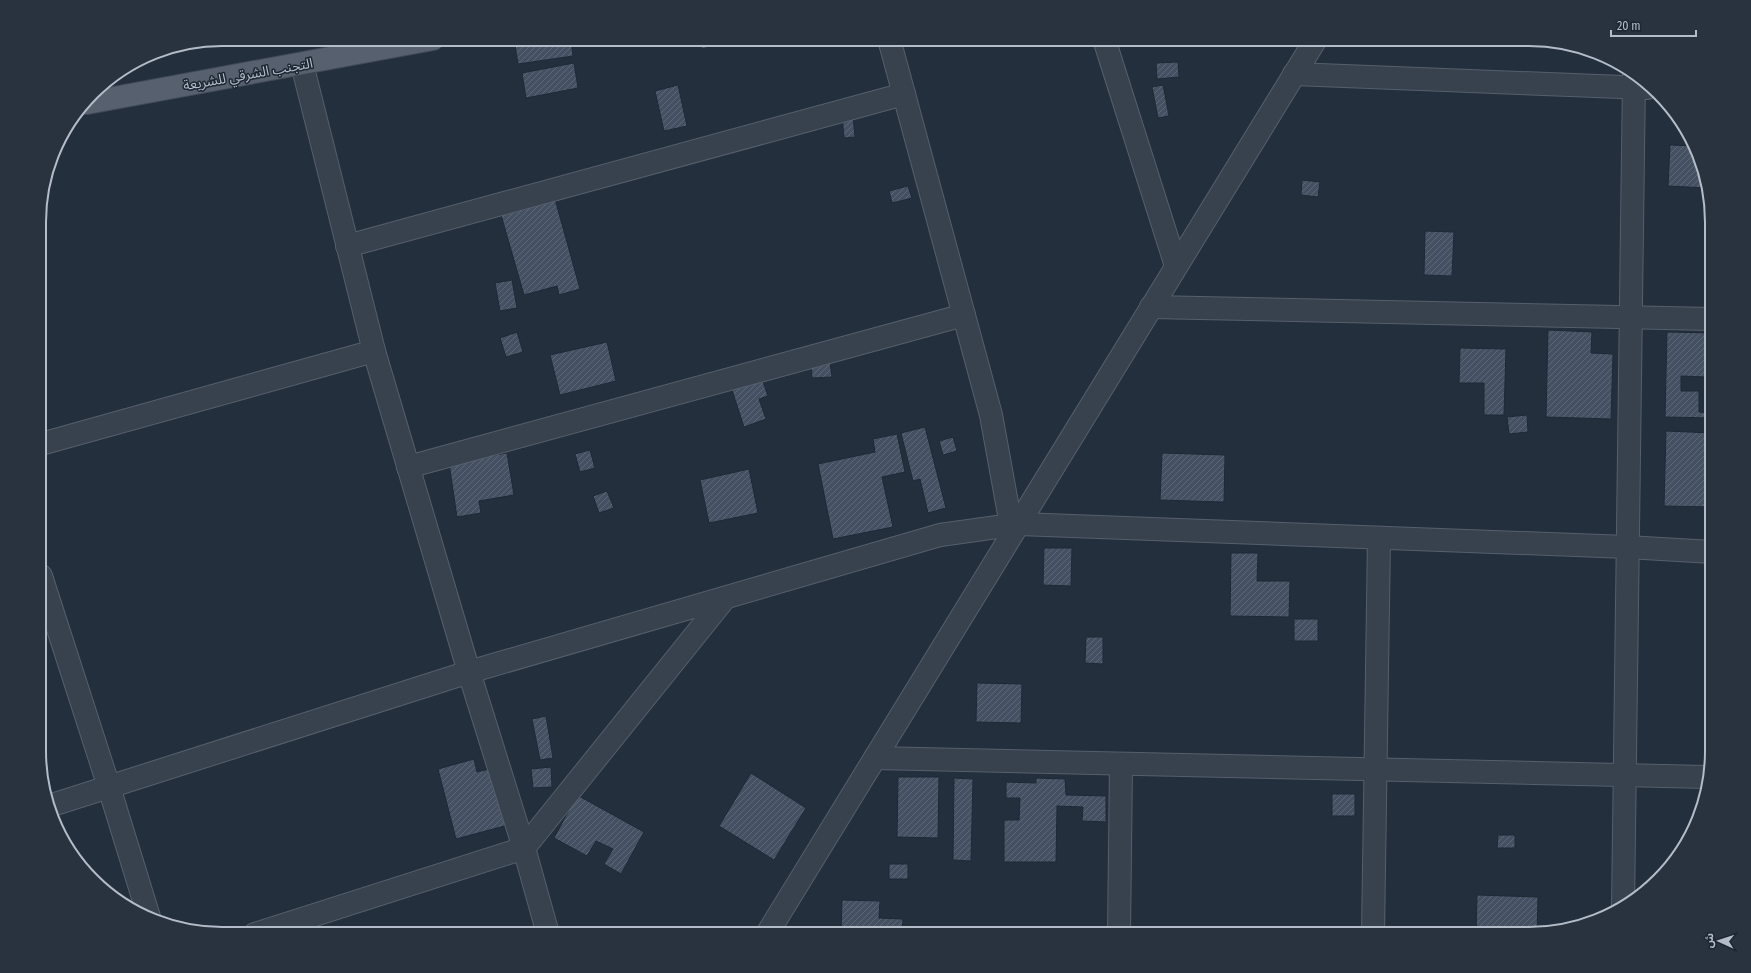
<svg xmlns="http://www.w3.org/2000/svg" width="1751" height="973" viewBox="0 0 1751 973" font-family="'Fira Sans Condensed','Noto Sans Arabic',sans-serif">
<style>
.building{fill:url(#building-hatch);stroke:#1f2835}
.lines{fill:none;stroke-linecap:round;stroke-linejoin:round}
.street-casing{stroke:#565f6c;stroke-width:24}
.primary-casing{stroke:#414a57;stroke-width:24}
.street{stroke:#38414e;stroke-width:22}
.primary{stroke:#56606e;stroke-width:22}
.labels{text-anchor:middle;stroke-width:3;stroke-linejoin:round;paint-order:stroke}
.street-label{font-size:14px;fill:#b4bcc9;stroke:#1d2633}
.rim{fill:none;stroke:#b4bcc9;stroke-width:2}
</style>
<defs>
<pattern id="building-hatch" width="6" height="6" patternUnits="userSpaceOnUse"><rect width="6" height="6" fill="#455162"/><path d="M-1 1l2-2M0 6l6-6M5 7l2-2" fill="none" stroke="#5d6877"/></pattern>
</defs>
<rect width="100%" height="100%" fill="#242f3e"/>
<g class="building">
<path d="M514 39H571L573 56 518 64Z"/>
<path d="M700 39H729L730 42 702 49Z"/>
<path d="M1178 62 1179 77 1157 79 1156 63Z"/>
<path d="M574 63 578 88 526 98 522 73Z"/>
<path d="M678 85 687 126 664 131 655 91Z"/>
<path d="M1163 85 1169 116 1158 118 1152 87Z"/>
<path d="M842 115H853L855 137 844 138Z"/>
<path d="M1670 145 1694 146 1702 163 1707 188 1668 186Z"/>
<path d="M1302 180 1320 182 1318 197 1301 195Z"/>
<path d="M908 186 912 198 892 203 889 191Z"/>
<path d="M555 199 580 289 559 295 557 286 524 295 501 215Z"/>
<path d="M1425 231 1454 232 1452 276 1424 275Z"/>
<path d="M512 280 517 308 500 311 495 283Z"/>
<path d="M1548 330 1592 332 1591 353 1613 354 1611 419 1546 417Z"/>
<path d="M517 332 523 352 506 357 500 338Z"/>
<path d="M1667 332 1711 333 1712 404H1705L1706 377 1681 376V391H1699V412L1712 413V418L1665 417Z"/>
<path d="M607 342 616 381 560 395 550 355Z"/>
<path d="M1460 348 1506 349 1504 415H1484V383H1459Z"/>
<path d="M829 355 832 377 812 378 811 357Z"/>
<path d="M760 373 768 396 759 399 766 419 744 427 730 384Z"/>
<path d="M1527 415 1528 432 1509 434 1507 417Z"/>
<path d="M925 427 946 508 928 513 920 479 913 481 901 433Z"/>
<path d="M1666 431 1712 433V507L1664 506Z"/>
<path d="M897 434 905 472 882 477 893 527 833 539 818 464 875 452 873 439Z"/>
<path d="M953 437 957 451 943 455 939 441Z"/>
<path d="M590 450 595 468 580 472 575 454Z"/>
<path d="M507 453 514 495 479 501 481 513 457 517 449 463Z"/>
<path d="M1162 453 1225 455 1224 502 1160 500Z"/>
<path d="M749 469 758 513 709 523 700 480Z"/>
<path d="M607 491 614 508 599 513 593 496Z"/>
<path d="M1044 548H1072L1071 586 1043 585Z"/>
<path d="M1231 553H1258L1257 581H1290L1289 617 1230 616Z"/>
<rect x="1294" y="619" width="24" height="22"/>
<path d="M1086 637H1103V664L1085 663Z"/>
<path d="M977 683 1022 684 1021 723 976 722Z"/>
<path d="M546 716 553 758 540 760 532 719Z"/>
<path d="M474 759 477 772 497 767 512 824 456 839 438 769Z"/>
<path d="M551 767 552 787 533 788 531 769Z"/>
<path d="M751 773 806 808 774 860 719 826Z"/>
<path d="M898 777H939L938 838 897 837Z"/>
<path d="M954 778 973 779 971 861 953 860Z"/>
<path d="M1036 778 1065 779 1066 795 1106 796V822L1082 821 1083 807 1057 806 1056 862H1004V820H1019L1020 798H1006V782L1036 783Z"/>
<rect x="1332" y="794" width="23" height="22"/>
<path d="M577 795 644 832 621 874 604 864 613 849 596 841 587 856 554 838Z"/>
<path d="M1498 835H1515V848H1497Z"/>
<rect x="889" y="864" width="19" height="15"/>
<path d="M1477 895 1538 897 1537 934H1476Z"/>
<path d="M842 900 880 901 879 918 903 919 902 934H841Z"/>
</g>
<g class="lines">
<defs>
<g id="street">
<path d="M889 39 991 415 1011 525"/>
<path d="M1104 39 1176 266"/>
<path d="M1294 74 1647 88"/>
<path d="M347 246 904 94"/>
<path d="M1151 307 1712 319"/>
<path d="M374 351 469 672 524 848 548 934"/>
<path d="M41 444 374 351 302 64"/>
<path d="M408 467 964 315"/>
<path d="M41 576 109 787 149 917"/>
<path d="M875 758 1707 777"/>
<path d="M52 805 469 672 940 535 1019 524 1627 547 1712 552"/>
<path d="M1623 908 1634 76"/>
<path d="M255 934 524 848 725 598"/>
<path d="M767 934 1316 39"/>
<path d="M1119 934 1121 764"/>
<path d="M1373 934 1379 538"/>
</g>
<path id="primary" d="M87 103 433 39"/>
</defs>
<use href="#street" class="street-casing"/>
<use href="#primary" class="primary-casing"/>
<use href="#street" class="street"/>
<use href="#primary" class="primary"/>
</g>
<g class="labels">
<g class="street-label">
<text transform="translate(248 74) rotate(-10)" y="5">التجنب الشرقي للشريعة</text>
</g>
</g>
<path d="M0 0H1751V973H0ZM222 46H1529A176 176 0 0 1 1705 222V751A176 176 0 0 1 1529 927H222A176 176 0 0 1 46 751V222A176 176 0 0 1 222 46Z" fill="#29323f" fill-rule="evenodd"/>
<path class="rim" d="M222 46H1529A176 176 0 0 1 1705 222V751A176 176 0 0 1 1529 927H222A176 176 0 0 1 46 751V222A176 176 0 0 1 222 46Z"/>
<g transform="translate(1719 941) rotate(273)" stroke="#1d2633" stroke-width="3" paint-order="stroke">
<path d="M0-3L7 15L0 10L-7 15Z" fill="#b4bcc9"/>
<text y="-6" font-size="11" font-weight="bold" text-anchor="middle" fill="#b4bcc9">ش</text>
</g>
<path d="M1611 30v6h85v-6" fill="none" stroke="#b4bcc9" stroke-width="2"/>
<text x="1617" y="30" font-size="12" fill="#b4bcc9" stroke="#1d2633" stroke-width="3" paint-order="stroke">20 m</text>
</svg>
